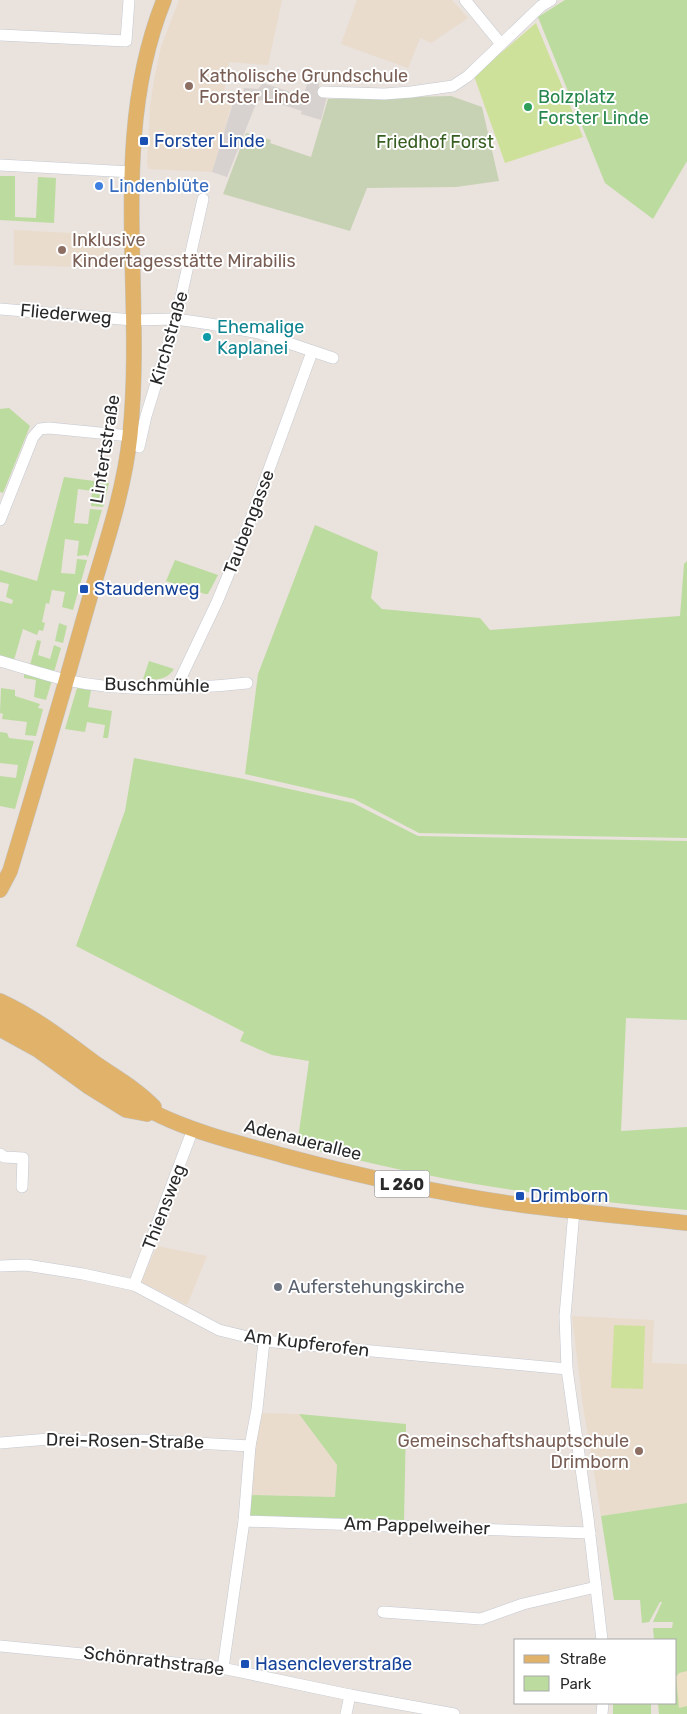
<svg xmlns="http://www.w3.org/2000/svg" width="687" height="1714" viewBox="0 0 687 1714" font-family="Rubik,sans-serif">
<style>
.education{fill:#eadccd}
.green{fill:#bcdb9f}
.sand{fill:#ecdfc3}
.cemetery{fill:#c7d2b5}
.pitch{fill:#cee19b}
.plaza{fill:#d7d2cf}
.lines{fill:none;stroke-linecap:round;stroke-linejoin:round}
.minor-casing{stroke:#c4c9d1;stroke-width:12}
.major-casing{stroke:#c3c3c3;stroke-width:16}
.minor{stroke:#fff;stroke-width:11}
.major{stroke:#e1b36a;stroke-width:15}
.education-dot{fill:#8d6e63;stroke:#fff;stroke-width:2}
.leisure-dot{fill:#2e9e5b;stroke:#fff;stroke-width:2}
.transit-dot{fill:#1a4fb4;stroke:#fff;stroke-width:2}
.shop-dot{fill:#3f7fe0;stroke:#fff;stroke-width:2}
.culture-dot{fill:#0f9aa8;stroke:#fff;stroke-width:2}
.worship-dot{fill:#6b7280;stroke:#fff;stroke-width:2}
.labels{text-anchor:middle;stroke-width:4;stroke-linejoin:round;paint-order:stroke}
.shield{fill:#fff;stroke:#696969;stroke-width:1}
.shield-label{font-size:16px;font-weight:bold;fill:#292929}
.education-label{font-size:18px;fill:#785e54;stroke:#fff;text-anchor:start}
.leisure-label{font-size:18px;fill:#27864d;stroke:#fff;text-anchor:start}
.transit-label{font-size:18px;fill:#164399;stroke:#fff;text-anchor:start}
.park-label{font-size:18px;fill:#375e21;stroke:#fff}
.shop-label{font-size:18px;fill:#366cbe;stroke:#fff;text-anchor:start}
.street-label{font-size:18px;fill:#292929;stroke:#fff}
.culture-label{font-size:18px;fill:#0d838f;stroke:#fff;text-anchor:start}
.worship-label{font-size:18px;fill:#5b616d;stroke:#fff;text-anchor:start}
</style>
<rect width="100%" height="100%" fill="#eae2dc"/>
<g class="education">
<path d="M179 0H282L268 65 229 62 224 93 234 97 212 172 149 169 147 164 150 107 154 80 161 47Z"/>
<path d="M357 0H452L468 18 431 43 420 38 408 68 341 44Z"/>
<path d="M14 230 110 235 109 268 14 265Z"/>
<path d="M157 1246 207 1256 187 1305 141 1282Z"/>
<path d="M572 1316 654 1320 652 1363 687 1364V1503L601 1516 582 1399Z"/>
<path d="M259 1413 299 1414 337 1465 335 1497 250 1495Z"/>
</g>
<g class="green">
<path d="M565 0H687V161L653 219 605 183 538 17Z"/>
<path d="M0 176H15V217L36 218 38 177 56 178 54 223 0 220Z"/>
<path d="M9 408 30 426 3 493 0 492V409Z"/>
<path d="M64 477 109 483 103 507 91 506 92 491 78 489 74 523 88 524 90 509 102 510 88 557 86 555 77 556 79 541 65 539 61 573 75 574 77 559 87 560 73 610 62 607 65 592 52 590 49 604 46 603 42 622 45 623 43 631 39 630 37 635 23 629 14 660 0 656V601L12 604 13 600 6 597 9 584 0 582V570L37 581Z"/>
<path d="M315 525 378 552 371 598 382 609 480 618 490 630 680 616 684 564 687 561V838L419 833 354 799 245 774 258 674Z"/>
<path d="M175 560 218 575 208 594H205L166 581Z"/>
<path d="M59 623 67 626 63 643 55 641Z"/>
<path d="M37 640 41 641 38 655 50 659 54 645 61 648 54 672 30 665Z"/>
<path d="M149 661 174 669C166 681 155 680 143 679Z"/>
<path d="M24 672 52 680 46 700 34 697 36 680 24 678Z"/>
<path d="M1 688 15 690V696L40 704 38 708 43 709 36 736 25 735 27 722 2 719 3 714 0 713Z"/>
<path d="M77 688 91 690 88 707 112 711 108 738H103L105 725 87 722 85 732 65 729Z"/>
<path d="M0 732 7 733 9 738 34 741 15 809 0 806V776L16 778 18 765 0 763Z"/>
<path d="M134 758 244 779 353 803 418 836 687 841V1020L626 1018 621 1131 687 1127V1210C623 1204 558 1197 494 1187 428 1177 362 1161 297 1146L309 1061 272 1055 240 1041 244 1032 76 946 125 811Z"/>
<path d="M299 1414 406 1424 404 1520 250 1516V1495L335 1497 337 1465Z"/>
<path d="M687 1503V1714H659L658 1703H676V1640H654L653 1628H672L673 1622H653L662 1602H660L649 1622 642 1623 640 1600H614L601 1516Z"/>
<rect x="613" y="1703" width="38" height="11"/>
</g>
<path class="sand" d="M687 1671V1706L679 1708 676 1677 679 1673Z"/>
<path class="cemetery" d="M451 96 482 107 499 181 456 187 367 188 350 231 223 194 246 133 271 140 270 143 311 157 328 99Z"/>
<g class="pitch">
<path d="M536 23 583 137 505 163 474 76Z"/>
<path d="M614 1325 645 1326 643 1389 611 1388Z"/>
</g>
<path class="plaza" d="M310 76 319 77V89L327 96 321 120 301 114 302 111 274 102 264 100 257 101 227 177 212 172 236 93 243 94 244 88 258 89 263 83 303 96Z"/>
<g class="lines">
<defs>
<g id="minor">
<path d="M465 0 501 44"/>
<path d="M0 35 126 41 129 0"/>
<path d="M323 92 384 94 411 92 453 86 468 76 541 6 551 0"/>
<path d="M0 165 132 172"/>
<path d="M0 309 133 320 176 319 210 324 259 333 333 358"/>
<path d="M139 447 146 416 176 319 203 199"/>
<path d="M0 520 33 437 40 429 49 428 130 436"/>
<path d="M0 661C22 667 44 675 66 680 125 693 188 689 247 683"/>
<path d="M176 688 217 602 246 532 312 352"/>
<path d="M0 1154 4 1157 23 1158 22 1187"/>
<path d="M574 1211 565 1316 567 1369 588 1518 602 1640"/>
<path d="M0 1266 26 1265 83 1274 134 1285 219 1330 264 1341 567 1369"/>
<path d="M134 1285 193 1129"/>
<path d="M0 1443 49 1439 97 1442 143 1440 250 1446"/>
<path d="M244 1521 590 1533"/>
<path d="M383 1612 481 1619 523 1604 596 1587"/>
<path d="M0 1646 217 1667 350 1695 454 1714"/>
<path d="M223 1668 244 1521 250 1446 257 1409 264 1341"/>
<path d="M346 1714 350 1695"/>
<path d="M602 1714 603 1703"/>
</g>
<g id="major">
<path d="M0 890 10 871C37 782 63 693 88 604 104 549 124 493 130 435 145 290 108 139 164 0"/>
<path d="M0 1001C35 1017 64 1040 95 1063 115 1077 137 1089 154 1107"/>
<path d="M0 1016C61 1043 108 1094 170 1120 207 1136 247 1145 285 1156 363 1177 442 1194 522 1205 577 1212 632 1217 687 1223"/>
<path d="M0 1029 38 1050 89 1087 126 1110 147 1114"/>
</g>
</defs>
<use href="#minor" class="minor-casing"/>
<use href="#major" class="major-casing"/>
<use href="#minor" class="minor"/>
<use href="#major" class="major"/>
</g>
<g class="education-dot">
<circle cx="189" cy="86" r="5"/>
<circle cx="62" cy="250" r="5"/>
<circle cx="639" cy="1451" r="5"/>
</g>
<circle class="leisure-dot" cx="528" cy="107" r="5"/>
<g class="transit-dot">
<rect x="139" y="136" width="10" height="10" rx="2.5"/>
<rect x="79" y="584" width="10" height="10" rx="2.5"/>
<rect x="515" y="1191" width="10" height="10" rx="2.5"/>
<rect x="240" y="1659" width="10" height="10" rx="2.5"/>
</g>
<circle class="shop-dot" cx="99" cy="186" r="5"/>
<circle class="culture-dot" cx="207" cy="337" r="5"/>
<circle class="worship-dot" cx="278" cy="1287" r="5"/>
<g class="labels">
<rect class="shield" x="374.5" y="1170.5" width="55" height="27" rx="4"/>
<g class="shield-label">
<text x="402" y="1190">L 260</text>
</g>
<g class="education-label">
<text x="199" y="82">Katholische Grundschule<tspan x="199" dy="21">Forster Linde</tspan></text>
<text x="72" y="246">Inklusive<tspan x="72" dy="21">Kindertagesstätte Mirabilis</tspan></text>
<text x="629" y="1447" text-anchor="end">Gemeinschaftshauptschule<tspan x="629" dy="21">Drimborn</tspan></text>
</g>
<g class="leisure-label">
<text x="538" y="103">Bolzplatz<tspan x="538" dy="21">Forster Linde</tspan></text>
</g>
<g class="transit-label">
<text x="154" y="147">Forster Linde</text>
<text x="94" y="595">Staudenweg</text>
<text x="530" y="1202">Drimborn</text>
<text x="255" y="1670">Hasencleverstraße</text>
</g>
<g class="park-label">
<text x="435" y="148">Friedhof Forst</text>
</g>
<g class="shop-label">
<text x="109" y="192">Lindenblüte</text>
</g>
<g class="street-label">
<text transform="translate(66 314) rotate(5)" y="6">Fliederweg</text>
<text transform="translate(169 338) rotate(-74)" y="6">Kirchstraße</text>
<text transform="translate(105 449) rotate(-81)" y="6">Lintertstraße</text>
<text transform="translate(249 522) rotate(-69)" y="6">Taubengasse</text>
<text transform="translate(157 685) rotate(1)" y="6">Buschmühle</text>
<text transform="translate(303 1140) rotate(14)" y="6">Adenauerallee</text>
<text transform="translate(164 1207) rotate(-69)" y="6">Thiensweg</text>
<text transform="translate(307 1343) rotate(7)" y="6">Am Kupferofen</text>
<text transform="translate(125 1441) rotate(1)" y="6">Drei-Rosen-Straße</text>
<text transform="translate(417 1526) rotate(2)" y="6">Am Pappelweiher</text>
<text transform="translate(154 1661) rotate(7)" y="6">Schönrathstraße</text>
</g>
<g class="culture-label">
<text x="217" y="333">Ehemalige<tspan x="217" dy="21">Kaplanei</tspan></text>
</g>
<g class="worship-label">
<text x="288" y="1293">Auferstehungskirche</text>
</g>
</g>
<rect x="514" y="1639" width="162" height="65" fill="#ffffff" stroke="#a9a9a9"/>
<rect x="524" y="1655" width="25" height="8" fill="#e1b36a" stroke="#a9a9a9"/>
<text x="560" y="1664" font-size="15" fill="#292929">Straße</text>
<rect x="524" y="1676" width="25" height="15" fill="#bcdb9f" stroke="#a9a9a9"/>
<text x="560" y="1689" font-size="15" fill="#292929">Park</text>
</svg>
